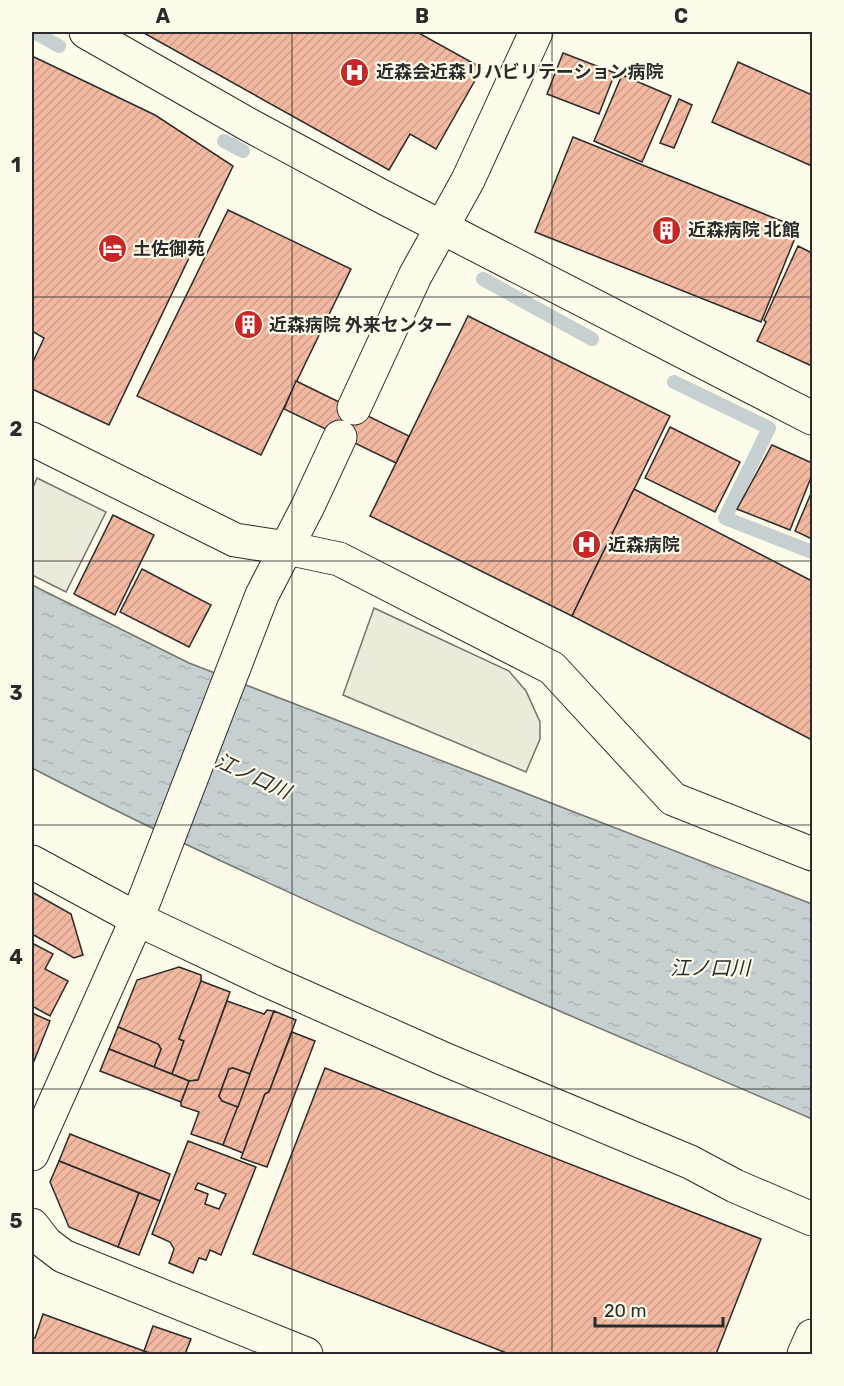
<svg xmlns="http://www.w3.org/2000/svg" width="844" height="1386" viewBox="0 0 844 1386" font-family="Rubik,'Noto Sans JP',sans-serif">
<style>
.parking{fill:#eceadb;stroke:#74746e;stroke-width:1.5}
.water{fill:url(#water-ripples);stroke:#74746e;stroke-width:1.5}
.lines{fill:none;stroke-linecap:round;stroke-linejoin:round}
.stream{stroke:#c7d0d0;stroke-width:14}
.building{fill:url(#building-hatch);stroke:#2b2b2b;stroke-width:1.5;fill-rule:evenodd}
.minor-casing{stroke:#2b2b2b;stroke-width:35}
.minor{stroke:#fdfbea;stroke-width:33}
.grid{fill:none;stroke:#2b2b2b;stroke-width:1.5;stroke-opacity:0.55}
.labels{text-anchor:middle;stroke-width:4.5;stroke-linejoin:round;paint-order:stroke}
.poi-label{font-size:18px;font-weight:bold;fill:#2b2b2b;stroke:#fdfbea;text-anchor:start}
.water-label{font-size:20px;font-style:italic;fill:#2b2b2b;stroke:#fdfbea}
.neatline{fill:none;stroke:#2b2b2b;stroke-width:2}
.grid-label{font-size:20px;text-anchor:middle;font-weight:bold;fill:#2b2b2b}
</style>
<defs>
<pattern id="water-ripples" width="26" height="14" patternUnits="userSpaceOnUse" patternTransform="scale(1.5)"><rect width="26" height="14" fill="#c7d0d0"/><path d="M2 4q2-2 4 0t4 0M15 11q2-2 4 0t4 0" fill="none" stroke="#abb3b3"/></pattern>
<pattern id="building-hatch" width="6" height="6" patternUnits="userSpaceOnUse" patternTransform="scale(1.5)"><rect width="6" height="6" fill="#f2b8a0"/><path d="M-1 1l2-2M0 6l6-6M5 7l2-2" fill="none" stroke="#d09e8a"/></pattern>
</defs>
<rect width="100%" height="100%" fill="#fdfbea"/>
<g class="parking">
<path d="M37 478 106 512 66 592 32 575V490Z"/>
<path d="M374 608 509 671 526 691 540 722V739L526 772 343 695Z"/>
</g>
<path class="water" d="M32 585 189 663 812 904V1119C550 1006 285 899 32 768Z"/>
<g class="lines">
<g class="stream">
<path d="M34 32 59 46"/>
<path d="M224 141 243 151"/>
<path d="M483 279 592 339"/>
<path d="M674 382 769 428 725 518 812 552"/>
</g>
</g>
<g class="building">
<path d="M142 32H417L482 68 436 149 410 134 389 170Z"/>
<path d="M563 53 615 73 599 114 547 94Z"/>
<path d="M32 56 155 115 233 166 109 425 32 389V364L44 338 32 331Z"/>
<path d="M738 62 812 95V166L712 122Z"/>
<path d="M622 75 671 96 642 162 594 141Z"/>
<path d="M679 99 692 105 674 148 660 143Z"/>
<path d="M573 137 799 228 761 322 535 232Z"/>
<path d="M228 210 351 269 261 455 137 396Z"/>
<path d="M798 246 812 253V366L757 341 766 322 764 320Z"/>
<path d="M468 316 670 416 572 616 370 516Z"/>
<path d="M296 381 409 436 396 463 284 409Z"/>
<path d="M670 427 740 462 715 512 645 478Z"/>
<path d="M772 445 812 463V475L790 530 737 509Z"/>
<path d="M634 489 812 581V740L572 616Z"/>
<path d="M812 491V539L795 531Z"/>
<path d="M113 515 154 535 115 615 74 594Z"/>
<path d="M142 569 211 605 189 647 120 612Z"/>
<path d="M32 892 71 914 83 955 74 958 32 934Z"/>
<path d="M32 943 53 954 45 969 68 981 50 1016 32 1006Z"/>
<path d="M179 967 201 975V981L179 1039 184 1041 172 1074 154 1067 161 1049 158 1044 118 1027 137 980Z"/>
<path d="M201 981 230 992 198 1080 189 1081 172 1074 184 1041 179 1039Z"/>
<path d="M227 1001 264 1014 267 1010 274 1011 250 1074 233 1068 229 1069 219 1096 222 1101 238 1107 223 1145 191 1134 199 1112 181 1106V1102L189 1081 198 1080Z"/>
<path d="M274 1011 296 1020 269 1092 265 1094 243 1153 223 1145Z"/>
<path d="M32 1013 50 1021 32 1066Z"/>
<path d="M118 1027 158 1044 161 1049 154 1067 109 1049Z"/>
<path d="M292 1032 315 1041 267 1167 241 1158 265 1094 269 1092Z"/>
<path d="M109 1049 189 1081 181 1102 100 1071Z"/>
<path d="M233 1068 250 1074 238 1107 222 1101 219 1096 229 1069Z"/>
<path d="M325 1068 761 1239 716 1354H509L253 1254Z"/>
<path d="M70 1134 170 1174 160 1201 59 1161Z"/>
<path d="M188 1141 256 1167 221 1255 210 1250 206 1260 199 1258 193 1273 169 1263 174 1249 170 1242 152 1234ZM198 1183 226 1194 219 1209 205 1204 208 1194 195 1189Z"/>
<path d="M59 1161 139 1193 118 1247 69 1227 50 1182Z"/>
<path d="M139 1193 160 1201 139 1255 118 1247Z"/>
<path d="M43 1314 144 1351 153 1354H32V1337L35 1338Z"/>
<path d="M153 1326 191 1339 185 1354H153L144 1351Z"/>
</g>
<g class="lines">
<defs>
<g id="minor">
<path d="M86 32 249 125 381 196 812 418"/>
<path d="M354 408 415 276 468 180 536 32"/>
<path d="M32 439 235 540 287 548 339 559 552 668 673 799 812 854"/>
<path d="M32 862 137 919 266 980 444 1059 690 1162 735 1186 812 1219"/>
<path d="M32 1154 137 919 262 595 308 506 340 437"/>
<path d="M32 1225 46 1243 63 1256 306 1354"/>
<path d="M804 1354 812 1336"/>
</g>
</defs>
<use href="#minor" class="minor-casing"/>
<use href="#minor" class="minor"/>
</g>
<path class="grid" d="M292 32V1354M552 32V1354M32 297H812M32 561H812M32 825H812M32 1089H812"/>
<defs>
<symbol id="hospital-disc" viewBox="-11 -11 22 22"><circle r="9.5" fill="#c62828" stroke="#fdfbea"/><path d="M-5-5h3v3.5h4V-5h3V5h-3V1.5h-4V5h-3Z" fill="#fff"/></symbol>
<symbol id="building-disc" viewBox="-11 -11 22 22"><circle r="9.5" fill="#c62828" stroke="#fdfbea"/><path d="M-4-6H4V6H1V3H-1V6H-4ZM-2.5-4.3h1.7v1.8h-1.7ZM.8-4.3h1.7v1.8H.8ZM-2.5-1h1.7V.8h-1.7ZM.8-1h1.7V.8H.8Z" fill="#fff"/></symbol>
<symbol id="hotel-disc" viewBox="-11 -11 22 22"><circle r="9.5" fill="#c62828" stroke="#fdfbea"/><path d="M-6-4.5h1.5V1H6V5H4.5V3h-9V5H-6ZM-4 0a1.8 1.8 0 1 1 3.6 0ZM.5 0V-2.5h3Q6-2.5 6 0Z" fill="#fff"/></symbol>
</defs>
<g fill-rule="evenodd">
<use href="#hospital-disc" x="338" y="56" width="33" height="33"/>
<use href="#building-disc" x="650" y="214" width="33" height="33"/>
<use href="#hotel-disc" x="96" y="232" width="33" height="33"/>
<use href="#building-disc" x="232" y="308" width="33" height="33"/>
<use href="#hospital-disc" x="570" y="528" width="33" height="33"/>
</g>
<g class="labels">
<g class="poi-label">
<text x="376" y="78">近森会近森リハビリテーション病院</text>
<text x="688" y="236">近森病院 北館</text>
<text x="133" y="255">土佐御苑</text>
<text x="269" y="331">近森病院 外来センター</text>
<text x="608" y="551">近森病院</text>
</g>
<g class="water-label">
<text transform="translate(253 776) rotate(25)" y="7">江ノ口川</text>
<text x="710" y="975">江ノ口川</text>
</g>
</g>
<rect width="844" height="1386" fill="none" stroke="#fdfbea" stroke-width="66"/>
<path d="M595 1317v9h128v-9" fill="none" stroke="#2b2b2b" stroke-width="3"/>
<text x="604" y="1317" font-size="18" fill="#2b2b2b" stroke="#fdfbea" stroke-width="4.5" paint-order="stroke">20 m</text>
<rect x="33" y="33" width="778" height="1320" class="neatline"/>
<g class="grid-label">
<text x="163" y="23">A</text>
<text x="422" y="23">B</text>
<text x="681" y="23">C</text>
<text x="16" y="172">1</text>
<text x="16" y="436">2</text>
<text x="16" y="700">3</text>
<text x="16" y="964">4</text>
<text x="16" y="1228">5</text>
</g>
</svg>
